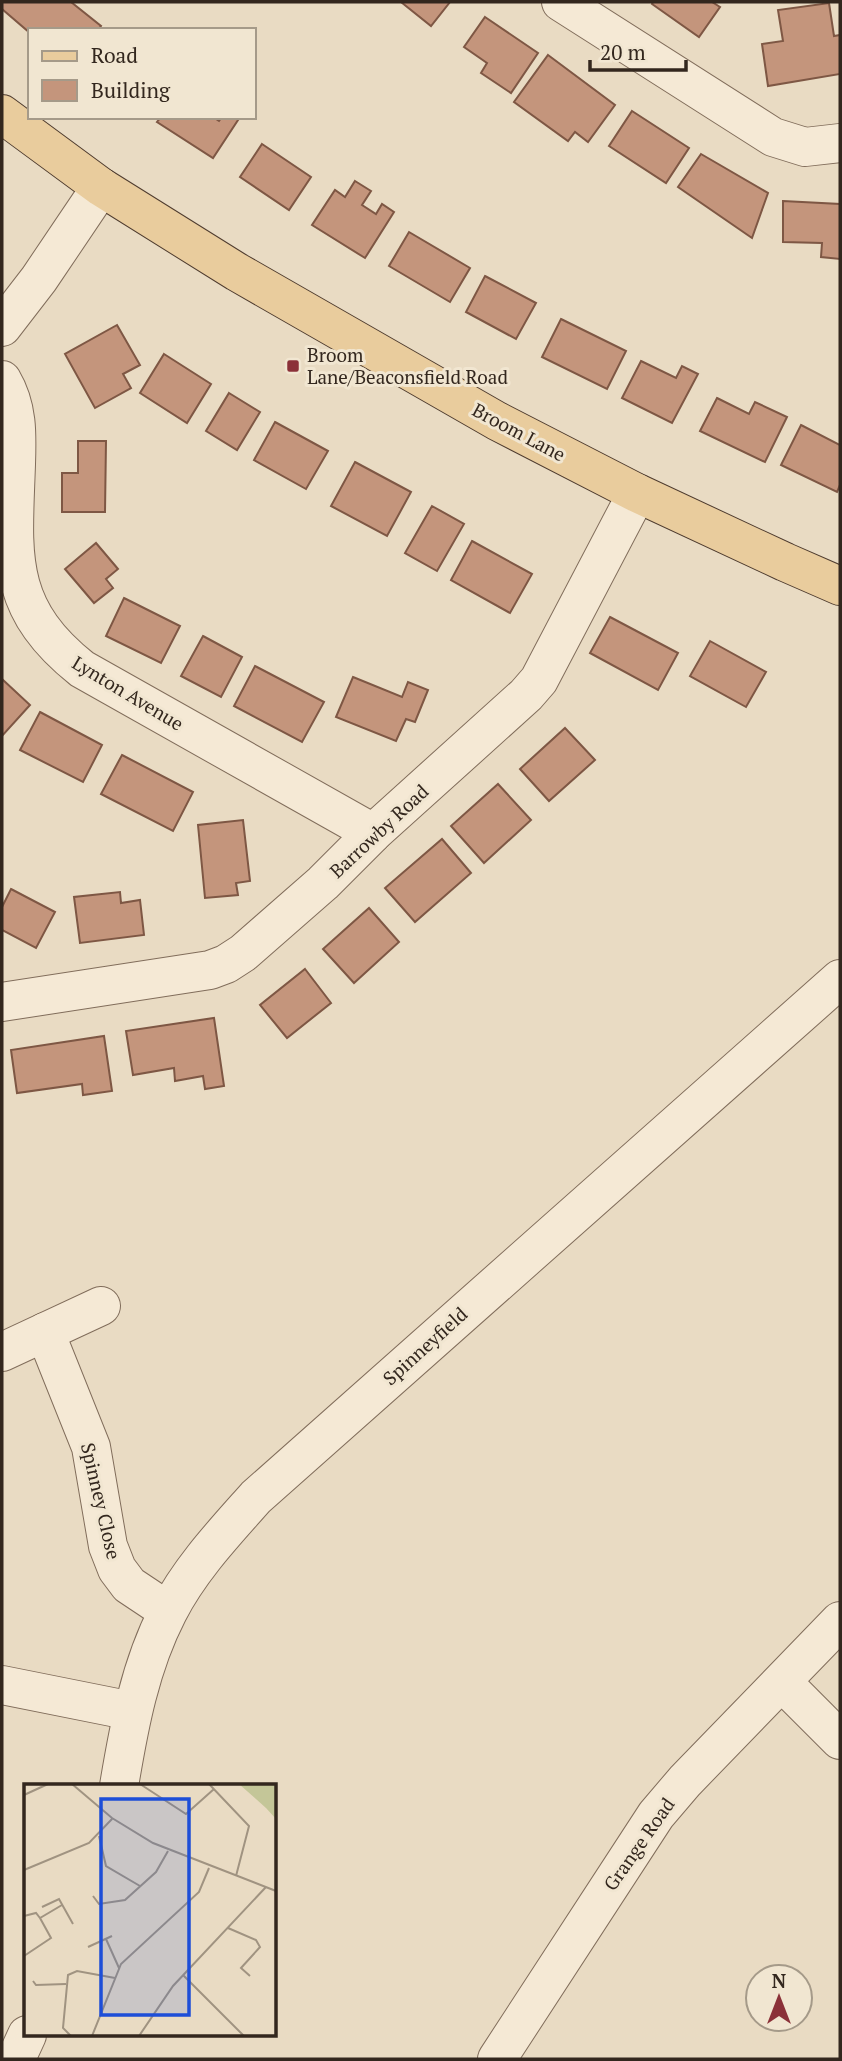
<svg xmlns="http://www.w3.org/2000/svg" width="842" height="2061" viewBox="0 0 842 2061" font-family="'PT Serif',serif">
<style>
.building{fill:#c4957c;stroke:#7e5744;stroke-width:2}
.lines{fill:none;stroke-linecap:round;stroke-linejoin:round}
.minor-casing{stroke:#816d5b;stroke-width:40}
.major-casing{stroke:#4f3c2f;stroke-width:40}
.minor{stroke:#f5e9d5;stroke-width:38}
.major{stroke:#e9cc9d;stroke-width:38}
.poi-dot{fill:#8b3138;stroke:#f1e6d1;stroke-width:2.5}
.labels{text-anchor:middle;stroke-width:6;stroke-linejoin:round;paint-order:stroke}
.poi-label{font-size:19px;fill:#33271e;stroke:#f1e6d1;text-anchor:start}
.street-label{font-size:19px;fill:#33271e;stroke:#f1e6d1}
.inset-road{fill:none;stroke:#a09381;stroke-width:2}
.view{fill:#1d4ed8;fill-opacity:0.15;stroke:#1d4ed8;stroke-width:3.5}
.inset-edge{fill:none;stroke:#33271e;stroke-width:3.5}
</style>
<rect width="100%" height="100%" fill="#e9dbc3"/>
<g class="building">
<path d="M2 2H71L101 26 98 30H30V33L2 9Z"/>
<path d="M401 2H450L431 26Z"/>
<path d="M653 2H712L720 7 699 37 652 4Z"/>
<path d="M829 3 834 36 840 35V74L768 86 762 44 783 41 778 10Z"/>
<path d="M485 17 538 53 511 93 481 73 487 63 464 47Z"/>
<path d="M548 55 615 105 588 142 575 132 568 141 514 102Z"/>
<path d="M632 111 689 148 666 183 609 146Z"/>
<path d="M161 117H213L219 121 222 117H240L213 158 157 122Z"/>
<path d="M262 144 311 177 289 210 240 177Z"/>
<path d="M701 154 768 193 752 238 678 187Z"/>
<path d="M355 181 371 191 362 205 376 214 382 204 394 212 365 258 312 225 335 190 345 197Z"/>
<path d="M783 201 840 204V259L821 257 822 243 783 242Z"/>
<path d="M409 232 470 268 450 302 389 266Z"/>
<path d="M485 276 536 303 516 339 466 312Z"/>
<path d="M561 319 626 351 607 389 542 357Z"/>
<path d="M117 325 140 365 123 374 131 388 95 408 65 354Z"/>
<path d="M164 354 211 384 187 423 140 393Z"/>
<path d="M641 361 676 378 682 366 698 374 672 423 622 398Z"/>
<path d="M229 393 260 412 237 450 206 431Z"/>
<path d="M717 398 749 414 755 402 787 417 765 462 700 431Z"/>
<path d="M275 422 328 451 306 489 254 460Z"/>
<path d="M801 425 840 445V485L837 492 781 465Z"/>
<path d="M78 441H106L105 512H62V473H78Z"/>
<path d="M355 462 411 492 387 536 331 506Z"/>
<path d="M432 506 464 524 437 571 405 553Z"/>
<path d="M472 541 532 574 510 613 451 580Z"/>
<path d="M96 543 118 569 106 579 113 588 94 603 65 569Z"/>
<path d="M124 598 180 626 161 663 106 636Z"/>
<path d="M610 617 678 653 658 690 590 653Z"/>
<path d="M203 636 242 657 221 697 181 676Z"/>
<path d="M710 641 766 672 746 707 690 676Z"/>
<path d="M255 666 324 702 302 742 234 706Z"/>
<path d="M353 677 402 697 408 682 428 690 415 722 406 719 396 741 336 717Z"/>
<path d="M2 679 30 705 2 736Z"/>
<path d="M40 712 102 745 83 782 20 750Z"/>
<path d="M565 728 595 760 549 801 520 769Z"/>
<path d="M122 755 193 792 173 831 101 794Z"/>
<path d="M498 784 531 820 484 863 451 826Z"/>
<path d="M243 820 250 881 236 883 238 895 205 898 198 825Z"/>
<path d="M442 839 471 873 415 922 385 888Z"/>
<path d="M11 889 55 912 36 948 2 930V907Z"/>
<path d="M120 892 121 903 140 900 144 935 80 943 74 897Z"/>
<path d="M369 908 399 942 354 983 323 949Z"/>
<path d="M305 969 331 1003 287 1038 260 1005Z"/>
<path d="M214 1018 224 1086 205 1089 203 1076 175 1081 174 1068 133 1075 126 1031Z"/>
<path d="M104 1036 112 1091 83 1095 82 1084 17 1093 11 1050Z"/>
</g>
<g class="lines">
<defs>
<g id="minor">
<path d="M561 2 773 137 805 147 840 143"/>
<path d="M2 327 39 279 101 187"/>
<path d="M2 380C18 407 17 434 16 464 13 554 4 607 82 669L373 833"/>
<path d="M2 1002 210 970 226 964 243 953 323 883 373 833 526 695 539 680 637 493"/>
<path d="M45 1332 91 1447 108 1546 117 1569 129 1585 168 1611"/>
<path d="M2 1352 101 1306"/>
<path d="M782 1682 840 1740"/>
<path d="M2 1685 132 1711"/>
<path d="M119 1786C129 1726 140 1666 168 1612 190 1569 224 1533 256 1497L840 979"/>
<path d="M16 2059 27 2035"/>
<path d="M497 2059 656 1815 685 1781 840 1621"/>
</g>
<path id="major" d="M2 114 101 187 237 272 497 421 637 493 785 562 840 586"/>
</defs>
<use href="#minor" class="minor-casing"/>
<use href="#major" class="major-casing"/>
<use href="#minor" class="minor"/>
<use href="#major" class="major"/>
</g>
<rect class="poi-dot" x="286" y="359" width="14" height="14" rx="3.5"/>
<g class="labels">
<g class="poi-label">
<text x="307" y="362">Broom<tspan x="307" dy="22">Lane/Beaconsfield Road</tspan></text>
</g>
<g class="street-label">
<text transform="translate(519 432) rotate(28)" y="7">Broom Lane</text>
<text transform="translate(128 693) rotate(31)" y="7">Lynton Avenue</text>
<text transform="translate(379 831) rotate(-43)" y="7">Barrowby Road</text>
<text transform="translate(425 1346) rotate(-42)" y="7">Spinneyfield</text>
<text transform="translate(101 1501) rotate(77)" y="7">Spinney Close</text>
<text transform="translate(639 1844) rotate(-55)" y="7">Grange Road</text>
</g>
</g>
<g transform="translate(24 1784)">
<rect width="252" height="252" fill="#e9dbc3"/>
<path d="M215 0H252V35L242 24Z" fill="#c4c698"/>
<path class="inset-road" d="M48 0 88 34 129 59 252 107M116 0 162 30 190 5M185 0 225 42 212 92M0 11 24 0M75 52 82 82 116 102M0 86 65 59 88 35M69 112 75 120 101 116 132 88 144 67M18 123 35 115 49 140M0 132 12 129 16 134 38 121M204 144 232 156 236 163 217 184 226 192M82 155 95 184M64 163 88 152M0 172 27 154 16 134M159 191 220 252M9 197 12 201 42 200M47 252 39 244 44 191 53 187 91 194M68 252 97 180 175 108 185 84M115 252 149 202 242 103"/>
<path class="view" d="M77 15H165V231H77Z"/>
<rect width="252" height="252" class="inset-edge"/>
</g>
<rect width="842" height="2061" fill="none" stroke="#33271e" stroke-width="7"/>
<rect x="28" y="28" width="228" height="91" fill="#f1e6d1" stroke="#a59a89" stroke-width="2"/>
<rect x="42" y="51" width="35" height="10" fill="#e9cc9d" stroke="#a59a89" stroke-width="2"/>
<text x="91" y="63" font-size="21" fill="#33271e">Road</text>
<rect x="42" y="80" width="35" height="21" fill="#c4957c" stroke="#a59a89" stroke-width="2"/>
<text x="91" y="98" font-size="21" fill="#33271e">Building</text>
<g transform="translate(779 1998)"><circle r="33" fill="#f1e6d1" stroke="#a59a89" stroke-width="2"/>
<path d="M0-5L12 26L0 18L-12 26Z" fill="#8b3138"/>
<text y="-10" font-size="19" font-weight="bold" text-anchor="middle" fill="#33271e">N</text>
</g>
<path d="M590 60v10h96v-10" fill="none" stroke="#33271e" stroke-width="3.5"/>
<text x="600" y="60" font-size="21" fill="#33271e" stroke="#f1e6d1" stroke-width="5" paint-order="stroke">20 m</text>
</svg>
